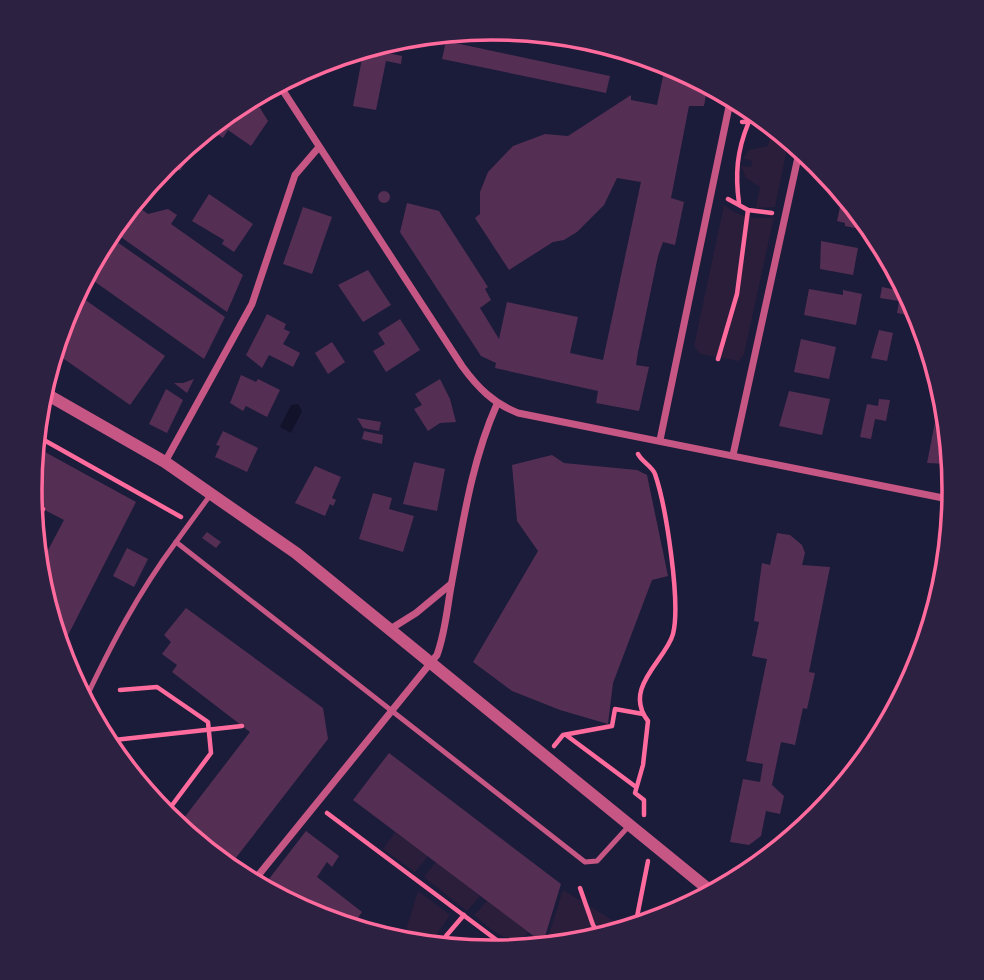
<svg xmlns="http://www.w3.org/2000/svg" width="984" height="980" viewBox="0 0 984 980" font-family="'Fira Sans',sans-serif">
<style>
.green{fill:#2a1e3b}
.water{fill:#12122b}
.building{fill:#542f53}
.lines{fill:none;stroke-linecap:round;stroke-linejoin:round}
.path{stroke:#ff6b9d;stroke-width:4.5}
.service{stroke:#c65784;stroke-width:5}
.minor{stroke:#c65784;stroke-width:7}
.tertiary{stroke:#c65784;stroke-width:12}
.rim{fill:none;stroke:#ff6b9d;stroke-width:3.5}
</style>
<rect width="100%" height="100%" fill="#1b1b3a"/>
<g class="green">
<path d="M773 125 789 139 775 207 756 208 760 187 746 178 741 166 751 167 752 161 743 158 749 150 768 146Z"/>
<path d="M724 205C738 217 756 220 774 217L744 354 739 361 700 354 694 346Z"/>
<path d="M395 832 428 856 415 872 383 849Z"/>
<path d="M436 862 480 896 467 911 424 877Z"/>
<path d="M563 890 627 929 582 943 545 947Z"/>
<path d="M418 891 450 915 436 935 433 946 402 943Z"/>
<path d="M487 901 529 932C511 951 489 927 474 915Z"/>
</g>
<path class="water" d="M298 404 302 411 291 433 280 427 291 405Z"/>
<g class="building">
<path d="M391 40 388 53 402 56 401 64 386 61 376 110 353 106 364 48Z"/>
<path d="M446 41 610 76 606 93 442 59Z"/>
<path d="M666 62 708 84 704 106H689L671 198 684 202 675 245 663 242 658 256 638 352 636 365 649 367 639 411 596 403 598 391 495 368 496 363 481 356 400 232 407 203 439 211 488 287 485 289 491 300 480 308 499 339 507 302 578 317 570 353 603 360 641 182 617 178 604 205 577 232 564 240 553 242 509 270 475 218 480 214V192L488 172 513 146 545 134 568 136 631 95V100L657 105Z"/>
<path d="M242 103 260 108 268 121 251 146 228 130 223 138 209 128 232 109 236 112Z"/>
<path d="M177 158 185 163 180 171 172 165Z"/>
<circle cx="384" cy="197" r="6"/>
<path d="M209 194 253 224 234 252 222 244 224 240 192 221Z"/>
<path d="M133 203 148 214 168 209 177 215 171 224 243 275 227 312 111 230Z"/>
<path d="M849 204 876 234 884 247 866 244 869 231 845 226V223L837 221 840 207 848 208Z"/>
<path d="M303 207 332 217 312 274 283 264Z"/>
<path d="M107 235 225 317 204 359 91 279 97 269 91 265Z"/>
<path d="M821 241 858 248 853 275 820 269Z"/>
<path d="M368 270 391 305 363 322 338 285Z"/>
<path d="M903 284 916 307 914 316 897 313 899 301 880 298 882 287 901 291Z"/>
<path d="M809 289 843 295V290L862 294 856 325 804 315Z"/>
<path d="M77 294 165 356 130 405 54 352 65 313Z"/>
<path d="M267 314 286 324 284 329 290 332 283 344 300 353 293 367 269 355 262 368 246 355Z"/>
<path d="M400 319 420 350 386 372 373 351 385 344 378 333Z"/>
<path d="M879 330 893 333 887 361 871 358Z"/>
<path d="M801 339 836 347 829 379 794 372Z"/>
<path d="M332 342 345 362 328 374 315 353Z"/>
<path d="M241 375 256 382 258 379 280 390 267 417 246 406 243 411 230 403Z"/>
<path d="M194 379 187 393 174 383H183Z"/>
<path d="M440 379 450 399 456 422 440 423 428 431 414 409 422 405 415 394Z"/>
<path d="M940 384 945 400 946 409 937 408Z"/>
<path d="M166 389 183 400 167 433 149 424Z"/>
<path d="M789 391 830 399 822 435 779 426Z"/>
<path d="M879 399 890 400 886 421 875 419 871 439 860 437 867 404 878 406Z"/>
<path d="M936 417 947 419 951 463 948 464 927 463Z"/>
<path d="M357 418 381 422 379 431 363 428Z"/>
<path d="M223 431 258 448 247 472 215 457 220 446 216 445Z"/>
<path d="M364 431 383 435 382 444 362 439Z"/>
<path d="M34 446 136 502 60 651 38 569 64 520 31 503Z"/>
<path d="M552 455 564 463 637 470 647 475 668 576 652 580 613 683 608 724 560 710 512 691 473 662 538 551 517 521 512 465Z"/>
<path d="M414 462 445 469 437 511 403 504Z"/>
<path d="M315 466 341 477 332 498 336 500 333 506 330 504 325 516 295 503Z"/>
<path d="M373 493 392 498 389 509 414 516 403 552 359 539Z"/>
<path d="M207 532 221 542 216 548 202 538Z"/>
<path d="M777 533 790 535 802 545 805 553 802 565 830 567 809 672 815 673 807 709 803 708 795 745 781 742 772 785 784 796 780 814 766 811 761 836 749 845 730 842 743 779 760 782 763 764 746 761 767 659 752 656 759 622 754 621 762 563 770 565Z"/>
<path d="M944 534 950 535 948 551 942 550Z"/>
<path d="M127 548 148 559 134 587 113 576Z"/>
<path d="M929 602 938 604 915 674V673Z"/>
<path d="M186 608 323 708 328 739 228 868 177 827 250 732 172 672 177 665 162 654 171 642 164 635Z"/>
<path d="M389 753 561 884 543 943 353 800Z"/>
<path d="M306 831 339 856 332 867 327 862 317 877 362 912 351 928 315 917 262 888Z"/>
</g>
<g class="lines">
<g class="path">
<path d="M742 122 767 121"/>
<path d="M728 199 748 210 772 213"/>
<path d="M739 203C735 174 737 151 748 124"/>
<path d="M718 359 737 294 748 210"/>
<path d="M35 435 181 517"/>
<path d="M638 454C642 462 652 466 655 474 666 506 681 603 673 634 666 660 622 688 648 721L643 765 635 793 644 800V815"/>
<path d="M34 527 43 509"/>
<path d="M120 690 157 687 208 722 211 753 164 816"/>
<path d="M566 735 636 787"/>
<path d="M105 741 242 726"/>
<path d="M554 746 563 735 612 726 615 709 643 714"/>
<path d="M327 813 510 950"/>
<path d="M580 888 593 925 602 937"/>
<path d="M635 927 648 861"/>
<path d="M443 947 446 936 464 915"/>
</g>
<g class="service">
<path d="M211 494 176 542 585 862 597 861 628 827"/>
<path d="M84 702C111 645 138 593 176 542"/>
</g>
<g class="minor">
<path d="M278 83 462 366C478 388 493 403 518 413L953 500"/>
<path d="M660 440 731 97"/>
<path d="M733 455 800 148"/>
<path d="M165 462 252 304 295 175 319 147"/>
<path d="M392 628 416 613 451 584"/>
<path d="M252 883 437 655C446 630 447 607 452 581 463 522 472 460 497 404"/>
</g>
<path class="tertiary" d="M41 391 165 462 296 553 713 893"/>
</g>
<path d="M0 0H984V980H0ZM42 490a450 450 0 1 1 900 0a450 450 0 1 1-900 0Z" fill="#2d2142" fill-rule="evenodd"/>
<path class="rim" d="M42 490a450 450 0 1 1 900 0a450 450 0 1 1-900 0Z"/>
</svg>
